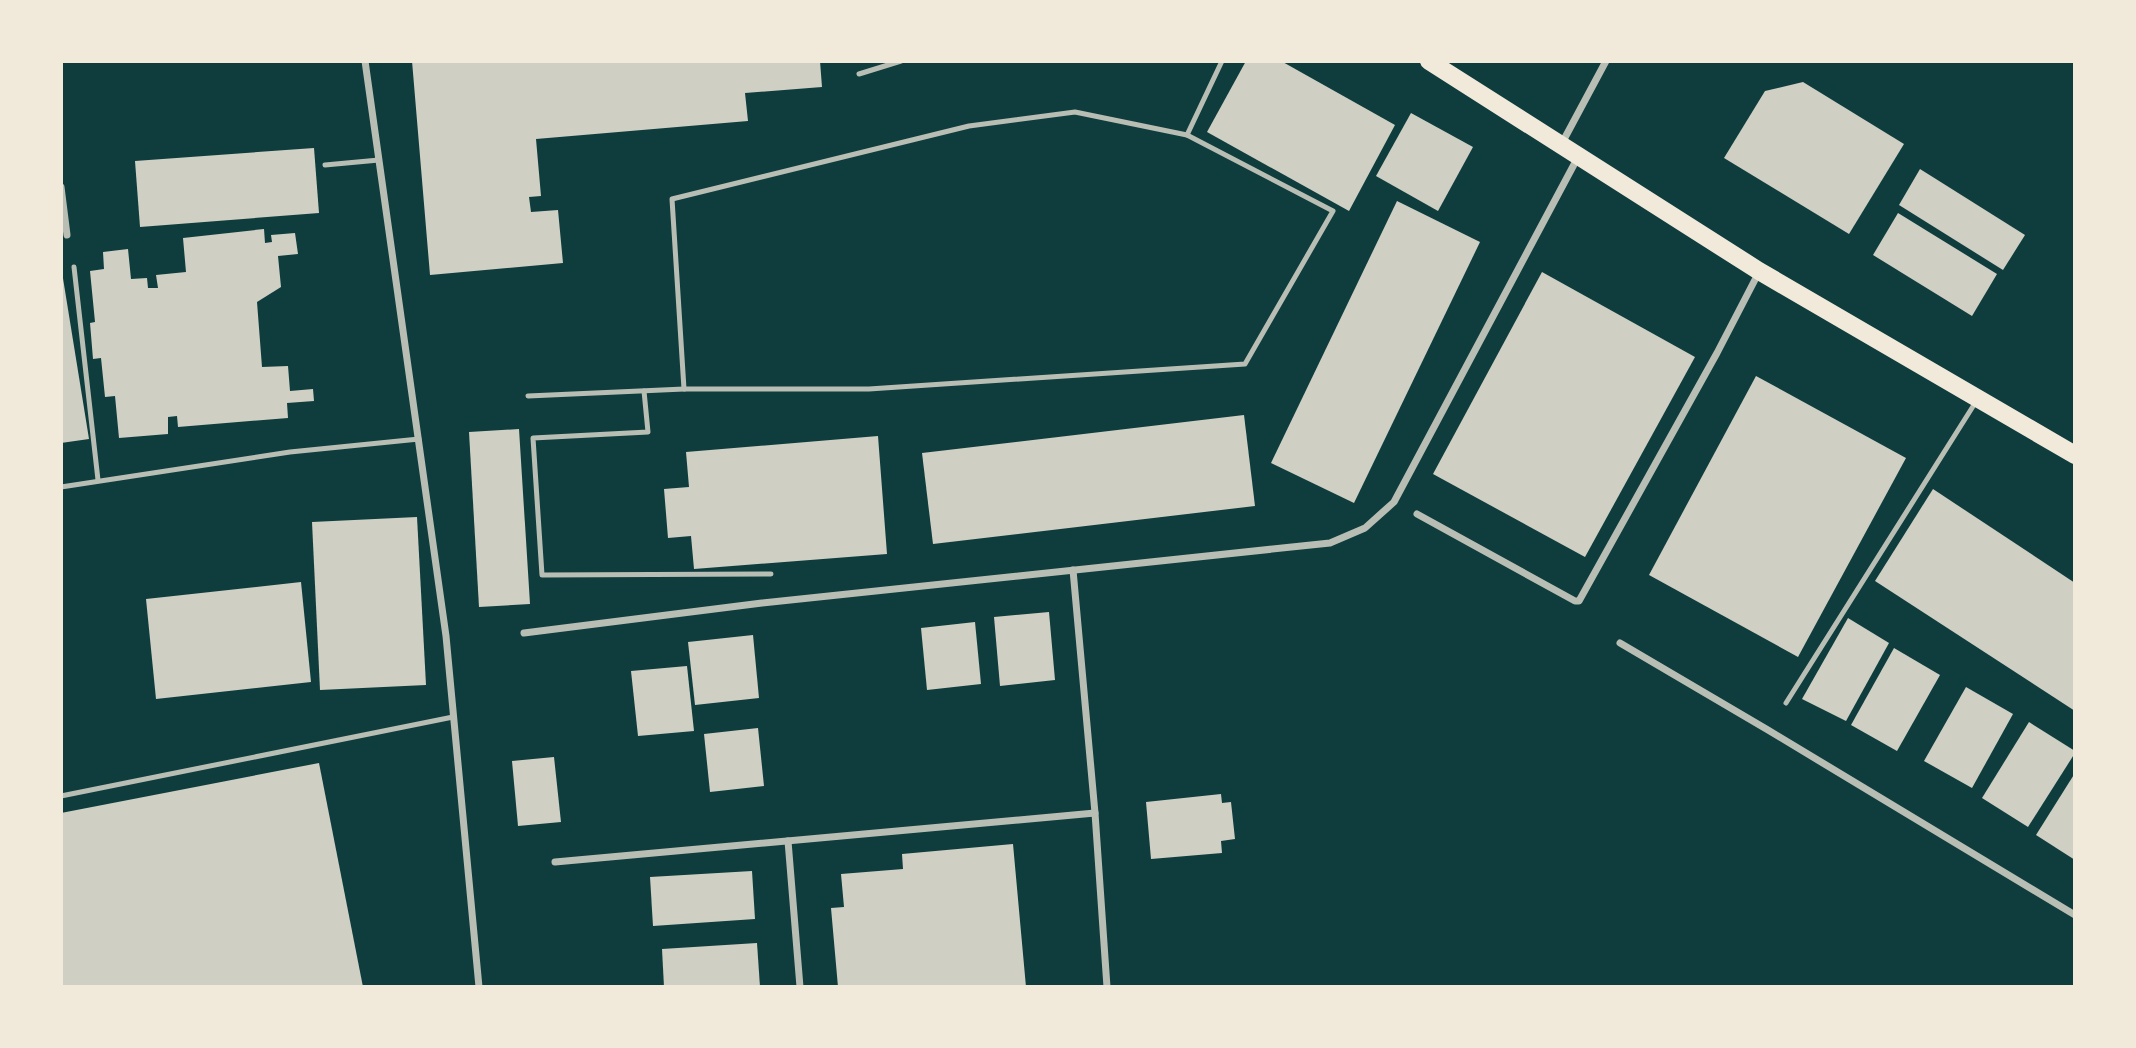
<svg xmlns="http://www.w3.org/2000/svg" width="2136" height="1048" viewBox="0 0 2136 1048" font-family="Jost,sans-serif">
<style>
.building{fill:#cfcfc3}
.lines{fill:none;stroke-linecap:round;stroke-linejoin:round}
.service{stroke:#b8beb3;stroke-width:5}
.minor{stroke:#b8beb3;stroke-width:7}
.primary{stroke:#f1e9da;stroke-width:18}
</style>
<rect width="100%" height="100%" fill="#0f3d3e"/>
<g class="building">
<path d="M412 61H820L822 87 745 93 748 121 536 139 541 196 529 197 531 212 558 210 563 263 430 275Z"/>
<path d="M1246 61H1281L1395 125 1349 211 1207 132Z"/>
<path d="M1803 82 1904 144 1849 234 1724 158 1765 91Z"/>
<path d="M1411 113 1473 147 1438 211 1376 176Z"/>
<path d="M314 148 319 213 140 227 135 161Z"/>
<path d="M1920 169 2025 235 2003 270 1899 205Z"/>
<path d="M1397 201 1480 242 1354 503 1271 463Z"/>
<path d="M1898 213 1997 274 1972 316 1873 255Z"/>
<path d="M264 229 265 243 272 242 271 235 295 233 298 254 278 256 281 287 257 302 262 367 288 366 290 391 313 389 314 401 287 403 288 418 178 427 177 416 168 417V434L119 438 115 396 105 397 101 358 93 359 90 323 95 322 90 271 104 269 103 252 128 249 131 279 147 278 148 288H158L156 275 186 272 183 238Z"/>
<path d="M61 266 89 439 61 443Z"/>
<path d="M1542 272 1695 357 1585 557 1433 474Z"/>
<path d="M1756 376 1906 458 1798 657 1649 575Z"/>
<path d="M1244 415 1255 506 933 544 922 453Z"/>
<path d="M519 429 530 604 479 607 469 432Z"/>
<path d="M878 436 887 554 694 569 691 536 668 538 664 489 689 487 686 452Z"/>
<path d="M1933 489 2075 583V711L1875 581Z"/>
<path d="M417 517 426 685 320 690 312 522Z"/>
<path d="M301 582 311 682 156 699 146 599Z"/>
<path d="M1049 612 1055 680 1000 686 994 617Z"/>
<path d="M1848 618 1889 643 1846 721 1802 699Z"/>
<path d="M975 622 981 684 927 690 921 628Z"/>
<path d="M753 635 759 698 695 705 688 642Z"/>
<path d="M1894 648 1940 675 1897 751 1851 725Z"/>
<path d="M687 666 694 731 638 736 631 671Z"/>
<path d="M1966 687 2013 714 1972 788 1924 761Z"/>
<path d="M2029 722 2075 751V753L2028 827 1982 798Z"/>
<path d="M758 728 764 786 710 792 704 734Z"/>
<path d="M554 757 561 822 518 826 512 761Z"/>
<path d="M319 763 363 987H61V813Z"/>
<path d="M2075 773V860L2036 835Z"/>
<path d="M1221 794 1222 803 1231 802 1235 839 1221 841 1222 853 1151 859 1146 802Z"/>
<path d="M1013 844 1026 987H838L831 908 844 907 841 874 903 869 902 854Z"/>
<path d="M752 871 755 919 653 926 650 877Z"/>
<path d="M757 943 760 987H664L662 949Z"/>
</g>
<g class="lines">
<g class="service">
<path d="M859 74 901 61"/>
<path d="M1075 112 1187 135 1333 211 1245 364 869 389H684L672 199 969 126Z"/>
<path d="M1187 135 1222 61"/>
<path d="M325 165 379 160"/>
<path d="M74 267 98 480"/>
<path d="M644 391 648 432 533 438 542 575 771 574"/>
<path d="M528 396 684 389"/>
<path d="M61 487 290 452 419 439"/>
<path d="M1786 703 1977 400"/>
<path d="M61 796 453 717"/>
</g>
<g class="minor">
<path d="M365 61 446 636 479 987"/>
<path d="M1561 145 1606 61"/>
<path d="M61 187 67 235"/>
<path d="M1417 514 1575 601H1579L1717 353 1759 272"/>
<path d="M1073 570 1095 813 1107 987"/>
<path d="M524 633 762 603 1330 543 1365 528 1394 502 1578 157"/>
<path d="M1620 643 1768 730 2075 915"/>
<path d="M788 841 800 987"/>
<path d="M555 862 1095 813"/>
</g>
<path class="primary" d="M1429 61 1759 271 2075 455"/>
</g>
<rect width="2136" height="1048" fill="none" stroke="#f1e9da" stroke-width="126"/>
</svg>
